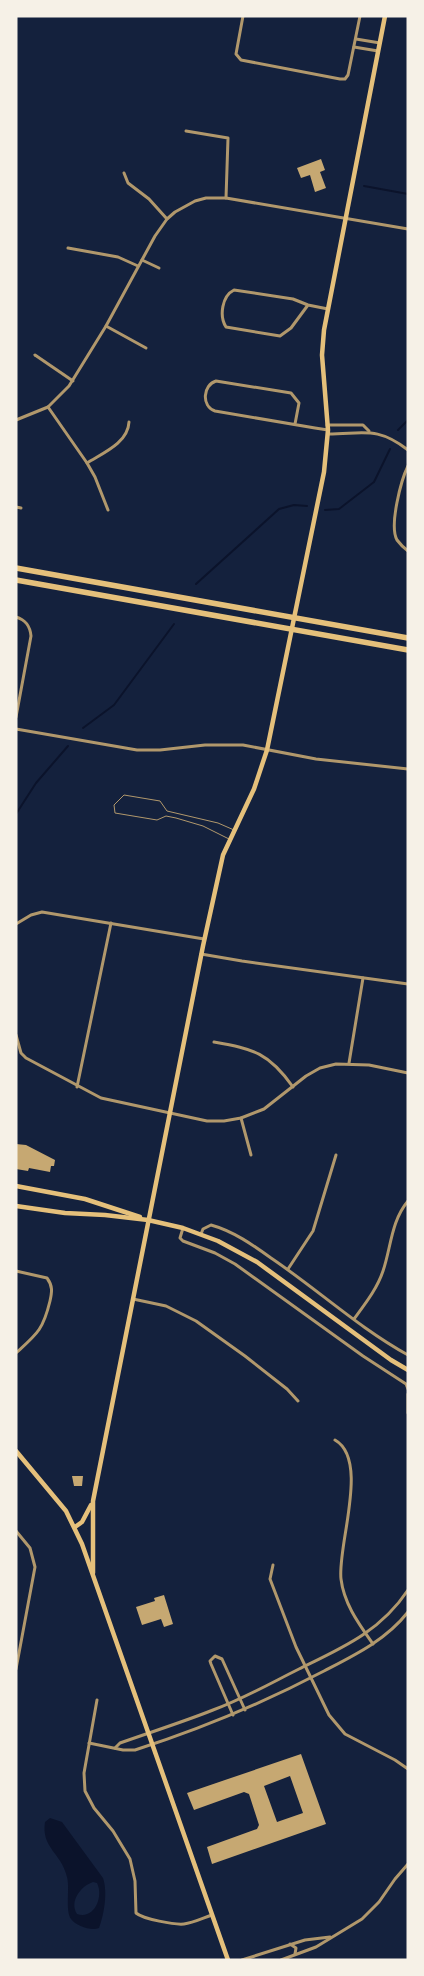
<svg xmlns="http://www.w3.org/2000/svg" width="424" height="1976" viewBox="0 0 424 1976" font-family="'Open Sans',sans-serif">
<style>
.water{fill:#0b132b;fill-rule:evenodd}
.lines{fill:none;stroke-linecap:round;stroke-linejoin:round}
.stream{stroke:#0b132b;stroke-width:2}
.building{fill:#c6a872;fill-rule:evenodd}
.service{stroke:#b1986c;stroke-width:1}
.minor{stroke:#b1986c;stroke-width:3}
.secondary{stroke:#e5c07b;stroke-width:4.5}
.motorway{stroke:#e5c07b;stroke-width:5.5}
</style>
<rect width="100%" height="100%" fill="#14213d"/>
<path class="water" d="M50 1818 62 1822 103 1878C108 1892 104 1915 99 1928 91 1931 76 1926 71 1919 65 1911 70 1888 67 1877 61 1852 41 1848 45 1822ZM93 1882 97 1883C104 1897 94 1920 77 1914 69 1901 81 1886 93 1882Z"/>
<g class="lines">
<g class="stream">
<path d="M364 186 408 194"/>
<path d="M398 430 408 420"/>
<path d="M325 510 339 509 374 482 390 449"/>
<path d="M196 584 279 509 294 505 307 506"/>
<path d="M83 728 114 705 174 624"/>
<path d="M16 814 36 783 68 746"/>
</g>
</g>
<g class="building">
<path d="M321 159 325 170 320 172 326 188 315 192 310 175 301 178 297 168Z"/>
<path d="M16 1144 26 1145 55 1160 54 1166H51L50 1172 29 1168 28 1171 16 1169Z"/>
<path d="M72 1476H83L82 1486H74Z"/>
<path d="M164 1595 173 1624 164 1627 161 1619 142 1625 136 1607 155 1601 154 1598Z"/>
<path d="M301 1754 326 1824 212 1864 207 1847 257 1829 259 1825 249 1794 244 1792 194 1810 187 1793ZM290 1776 303 1813 277 1822 264 1786Z"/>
</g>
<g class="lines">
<path class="service" d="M229 839 203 826 176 818 166 816 157 820 115 813 114 805 124 795 160 801 167 811 218 823 234 830"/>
<g class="minor">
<path d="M243 16 236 54 241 60 340 79H345L348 75 360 16"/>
<path d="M356 39 380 43"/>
<path d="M354 47 378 51"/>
<path d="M186 131 228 138 226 198"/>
<path d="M124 173 128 183 149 199 167 219"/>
<path d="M68 248 118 257 138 266"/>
<path d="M142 260 159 268"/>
<path d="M308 305 291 328 280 336 226 327C219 316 222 296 234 290L293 299 308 305 328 309"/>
<path d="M106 326 146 348"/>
<path d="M35 355 73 381"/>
<path d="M48 407 87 463 95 477 108 510"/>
<path d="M16 420 48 407 69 386 106 326 155 236 167 219 175 212 195 201 206 198H226L408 229"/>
<path d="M295 424 299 403 291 393 216 381C203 385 201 406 215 411L315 428 328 430"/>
<path d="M327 425H363L369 431"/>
<path d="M328 434C364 434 377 426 408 450"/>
<path d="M87 463C103 453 128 443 129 422"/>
<path d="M408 466C401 480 389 526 397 540 400 544 404 548 408 551"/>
<path d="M16 507 21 508"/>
<path d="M16 617C26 620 30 626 31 636L16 717"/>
<path d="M16 729 137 750H160L205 745H243L316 759 408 769"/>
<path d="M16 924 31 915 42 912 204 939"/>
<path d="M201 954 242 961 408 984"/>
<path d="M16 1035 21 1053 26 1058 101 1098 207 1121H224L241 1118 264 1109 306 1076 320 1068 336 1064 369 1065 408 1073"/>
<path d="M214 1042C254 1049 269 1053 293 1087"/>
<path d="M349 1063 363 978"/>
<path d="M77 1087 111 923"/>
<path d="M241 1118 251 1155"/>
<path d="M183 1228 180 1238 183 1241 215 1253 235 1264 363 1356 406 1384 408 1389"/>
<path d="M201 1234 203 1229 211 1225C233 1231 253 1245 271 1258 317 1289 359 1328 408 1355"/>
<path d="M288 1269 313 1231 336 1155"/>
<path d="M16 1271 47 1278C53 1286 52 1292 50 1301 43 1330 37 1334 16 1353"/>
<path d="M133 1299 166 1306 196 1321 245 1356 287 1389 298 1401"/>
<path d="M354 1319C365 1304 377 1289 383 1271 391 1248 391 1221 408 1201"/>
<path d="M408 1394V1413"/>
<path d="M335 1440C370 1460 337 1546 341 1579 344 1604 359 1624 373 1644"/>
<path d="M16 1531 30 1548 35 1567 16 1669"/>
<path d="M273 1565 270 1579 296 1647 329 1715 345 1734 395 1760 408 1769"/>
<path d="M97 1700 84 1773 85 1791 94 1808 113 1831 130 1859 135 1881 136 1913C143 1919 175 1925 184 1924 193 1923 203 1918 212 1915"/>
<path d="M233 1715 211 1664 210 1661 215 1656 222 1659 245 1710"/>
<path d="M89 1743 123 1750H135C201 1729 263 1703 324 1671 355 1655 386 1640 408 1612"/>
<path d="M115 1748 120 1743C151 1732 183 1722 213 1710 243 1699 271 1683 299 1669 342 1648 380 1632 408 1590"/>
<path d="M290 1944 296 1948 295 1954"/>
<path d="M242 1960 305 1940 330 1937"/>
<path d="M281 1960 316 1947 362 1919 379 1902 395 1879 408 1864"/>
</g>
<g class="secondary">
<path d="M16 1186 85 1199 140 1217"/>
<path d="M16 1206 65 1213 105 1215 148 1220 183 1228 218 1241 257 1262 391 1360 408 1370"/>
<path d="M16 1451 66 1511 82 1544 228 1960"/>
<path d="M75 1527 82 1522 91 1505"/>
<path d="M93 1573V1501L203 946 223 855 254 789 267 750 324 472 328 430 322 355 324 330 385 16"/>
</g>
<g class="motorway">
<path d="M16 568 408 638"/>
<path d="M16 580 408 650"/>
</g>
</g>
<rect width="424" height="1976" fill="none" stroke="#f6f1e7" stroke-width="35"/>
</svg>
